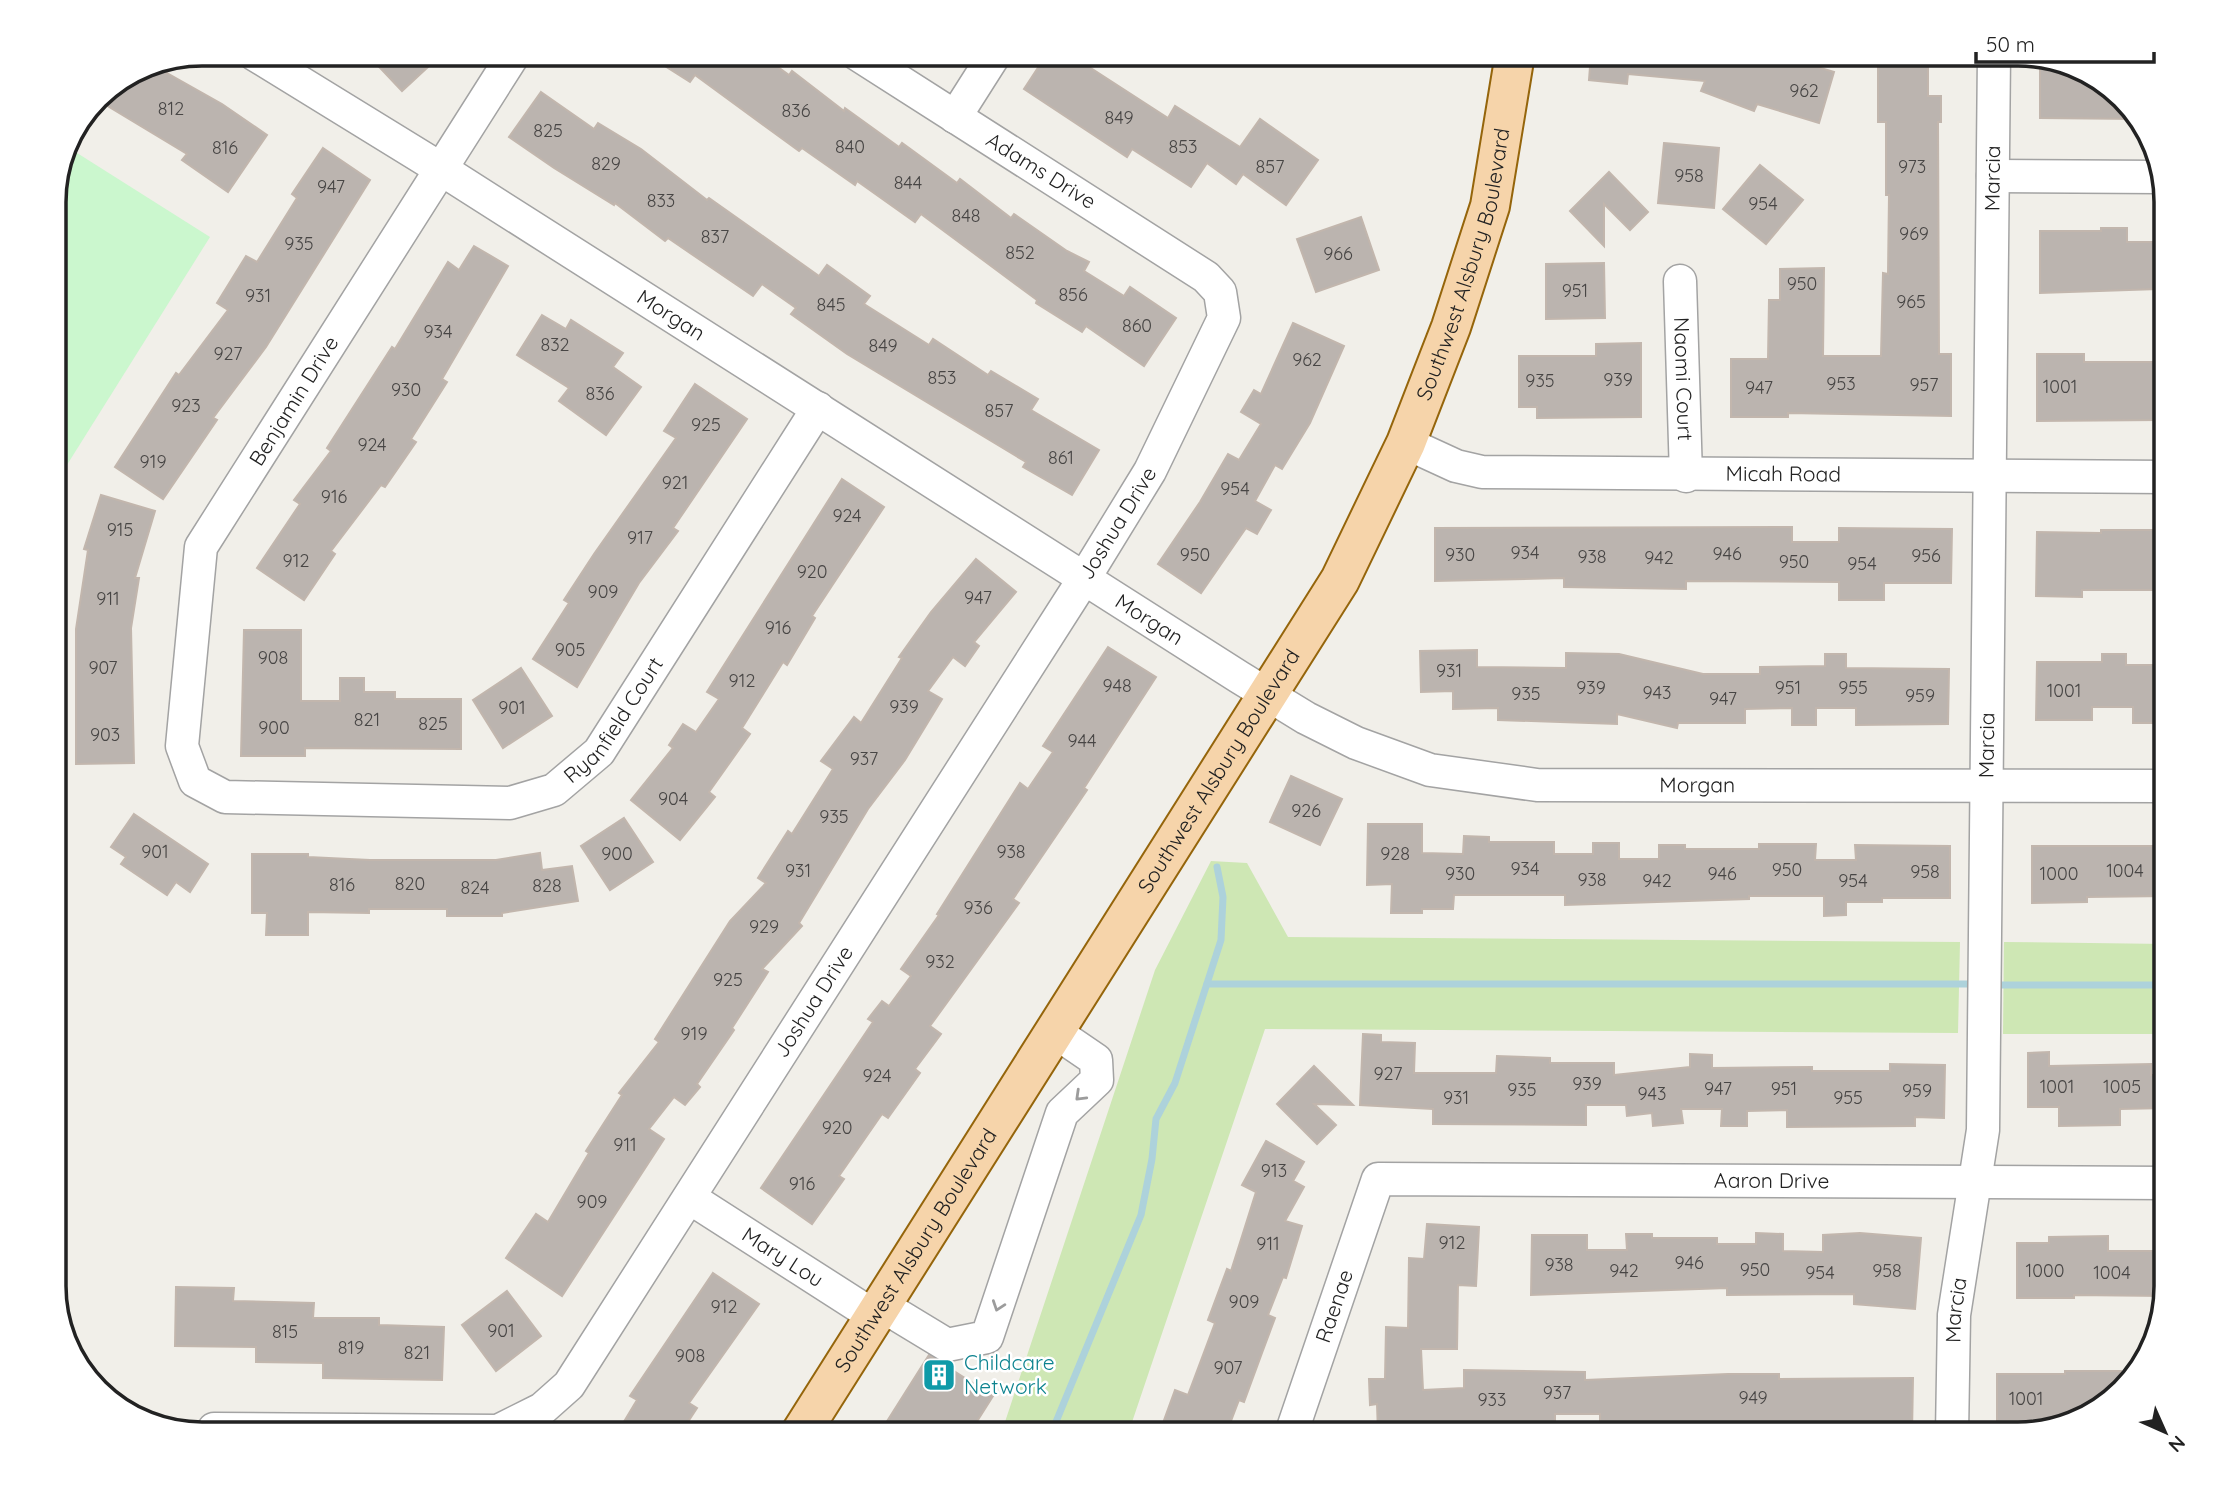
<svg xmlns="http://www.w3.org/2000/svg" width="2221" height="1488" viewBox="0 0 2221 1488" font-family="Quicksand,sans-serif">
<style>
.grass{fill:#cee7b4}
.park{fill:#cbf7ce}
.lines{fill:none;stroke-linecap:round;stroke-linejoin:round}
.stream{stroke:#add2db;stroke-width:7}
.building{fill:#bbb4af;stroke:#c2b6ad;stroke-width:2}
.minor-casing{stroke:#a3a3a3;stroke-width:35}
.major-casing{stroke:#95650b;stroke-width:42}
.minor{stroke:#fff;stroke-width:32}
.major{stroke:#f6d4aa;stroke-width:38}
.oneway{stroke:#9c9c9c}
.labels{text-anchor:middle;stroke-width:5;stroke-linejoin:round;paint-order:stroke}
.number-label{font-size:18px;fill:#484645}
.street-label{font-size:21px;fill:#222;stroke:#fff}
.culture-label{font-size:21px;fill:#0d838f;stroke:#fff;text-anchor:start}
.rim{fill:none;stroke:#222;stroke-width:3.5}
</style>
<rect width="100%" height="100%" fill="#f1efe9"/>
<g class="grass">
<path d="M1211 861 1247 863 1288 937 1960 942 1958 1033 1265 1029 1128 1434H1001L1155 970Z"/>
<path d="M2004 942 2167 944V1034H2003Z"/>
</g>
<path class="park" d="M66 146 210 237 55 484V193Z"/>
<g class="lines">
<g class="stream">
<path d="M1207 984H1977"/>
<path d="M1992 985H2167"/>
<path d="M1051 1434 1141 1215 1152 1159 1156 1119 1175 1083 1221 940 1223 897 1217 867"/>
</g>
</g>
<g class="building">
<path d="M367 54H442L402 91Z"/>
<path d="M646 54H760L789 75 792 71 844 111 845 108 899 147 902 143 957 183 960 179 1011 218 1014 214 1067 251 1089 262 1084 271 1124 296 1130 287 1176 318 1144 366 1086 326 1082 332 1036 303 1037 300 921 214 915 222 857 181 855 185 802 148 799 151 695 75 690 82Z"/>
<path d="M1047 54H1069L1168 118 1175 106 1240 147 1260 119 1318 160 1286 205 1243 174 1236 184 1207 163 1191 187 1132 149 1127 157 1024 89Z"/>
<path d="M1591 54H1774L1834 72 1819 123 1757 104 1754 111 1701 91 1705 81 1628 74 1627 84 1589 80Z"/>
<path d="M2040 61 2101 79 2136 119 2040 118Z"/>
<path d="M151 64 222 104 267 135 228 192 182 160 187 154 96 99Z"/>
<path d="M1878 66H1928V96H1941V122H1938L1939 354H1951V416L1788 413V417H1731V359H1768L1769 300H1780V269L1824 268 1823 356H1881L1883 273 1888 274 1889 195H1886V122H1878Z"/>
<path d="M541 92 594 129 598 123 641 149 707 200 709 198 819 276 827 265 870 296 864 304 929 345 933 339 988 375 991 371 1038 399 1031 410 1099 450 1072 495 1023 467 1026 462 847 354 791 314 796 308 762 284 753 296 668 238 665 241 615 203 614 205 554 168 509 137Z"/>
<path d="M1664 143 1719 148 1714 208 1658 203Z"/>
<path d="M323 148 370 180 266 347 213 418 217 420 163 499 115 467 176 373 179 375 228 310 217 303 246 256 257 262 297 198 292 194Z"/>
<path d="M1760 165 1803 200 1766 244 1723 209Z"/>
<path d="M1609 172 1648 212 1630 230 1604 204V246L1570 211Z"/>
<path d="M1361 217 1379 270 1316 292 1297 239Z"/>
<path d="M2101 228H2127V242H2158V289L2040 293V231H2101Z"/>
<path d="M474 246 508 266 442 379 447 382 411 439 416 442 385 487 381 485 331 551 335 554 304 600 257 568 300 504 294 500 331 451 327 448 392 347 395 349 448 262 459 270Z"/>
<path d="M1604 263 1605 318 1546 319V264Z"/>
<path d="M542 315 566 329 571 320 623 353 613 367 641 387 606 435 559 401 569 388 517 355Z"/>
<path d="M1293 323 1344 346 1310 423 1282 469 1275 465 1255 501 1271 510 1257 534 1246 528 1201 593 1158 564 1200 502 1228 454 1239 460 1261 424 1241 412 1254 390 1261 394Z"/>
<path d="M1641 343V417L1537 418V407H1519V356H1596V344Z"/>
<path d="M2037 354H2084V362H2159V420L2037 421Z"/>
<path d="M695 384 747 419 673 528 678 531 639 583 577 687 533 659 569 603 564 600 594 554 676 438 664 431Z"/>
<path d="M842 479 884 507 812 616 815 618 787 665 783 662 742 728 750 734 709 792 715 797 680 840 631 800 673 748 669 745 683 724 696 732 719 699 707 692Z"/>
<path d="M101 495 155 511 135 578H139L131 628 134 763 76 764V629L88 550 84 549Z"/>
<path d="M1792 527V542H1839V528L1952 529 1951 583H1884V600H1839V582L1686 581V589L1564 587V578L1435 581V528Z"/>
<path d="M2101 530H2156L2157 590H2082V597L2036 596 2037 532 2101 533Z"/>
<path d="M976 559 1016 592 974 642 979 646 965 666 953 657 928 691 942 699 905 760 868 809 799 923 802 926 762 969 768 972 732 1028 734 1030 697 1084 700 1087 685 1105 674 1097 649 1129 664 1139 562 1296 506 1258 536 1214 548 1222 589 1153 586 1151 622 1095 619 1093 659 1042 655 1039 730 921 766 883 758 878 788 831 792 834 833 769 821 761 854 717 861 723 902 658 899 657 931 612Z"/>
<path d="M244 630H301V701H340V678H364V692H395V699H461V749L305 748V756H241Z"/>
<path d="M1108 647 1156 677 1084 788 1087 790 1013 899 1019 903 930 1026 941 1034 915 1069 920 1073 888 1118 882 1114 839 1176 844 1179 812 1224 761 1188 873 1022 868 1019 882 1001 889 1006 911 976 901 969 939 915 937 914 1020 783 1028 789 1053 752 1043 746Z"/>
<path d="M1477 650V667L1566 668V653L1619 654 1703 674H1760V667L1825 666V654H1846V668L1949 669 1948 724 1856 725V708H1816V725H1792V708L1745 709V723H1678L1677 728 1617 714V724L1498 720V708L1453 709V691L1421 692 1420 651Z"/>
<path d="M2102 654H2126V665H2159V723H2133V707H2092V720H2036L2037 662H2102Z"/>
<path d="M521 668 552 716 503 748 473 700Z"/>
<path d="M1291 776 1342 799 1320 845 1270 822Z"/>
<path d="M134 814 208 864 190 892 176 882 167 895 121 864 126 857 111 847Z"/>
<path d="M624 818 653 862 610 890 581 846Z"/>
<path d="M1368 824H1422V853L1463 854 1464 836 1489 837V842H1554V854H1593V843H1619V859H1659V845H1685V849H1759V844H1816L1815 860H1856L1855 845 1950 846V898H1882V902H1846V915L1824 916V896H1749V899L1565 905V895H1454L1453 909H1422V913H1391L1392 884 1367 885Z"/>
<path d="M2032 846H2167V896L2087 897V902L2032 903Z"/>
<path d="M540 853 542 870 572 866 578 901 502 913V916H447V909H369V913L308 912V935H266L267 913H252V854H308V857L370 860H496Z"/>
<path d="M1363 1034 1381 1035V1042L1415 1043 1414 1073H1496L1497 1056 1550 1058V1063H1614V1075L1690 1067V1054L1712 1055V1068L1812 1067V1071H1890V1064L1945 1065 1944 1118 1915 1117V1126L1787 1127V1110L1747 1111V1126H1721L1722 1109H1681L1683 1123 1653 1126 1652 1113 1627 1116 1626 1105H1586V1125L1433 1124V1109L1360 1105Z"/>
<path d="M2049 1052V1066L2151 1064V1075H2167V1108L2120 1109V1125L2059 1126V1107H2028V1053Z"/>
<path d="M1314 1066 1353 1105 1314 1104 1336 1125 1317 1144 1277 1104Z"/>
<path d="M1266 1141 1304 1162 1293 1181 1304 1187 1285 1221 1302 1226 1286 1278 1283 1277 1268 1315 1275 1318 1262 1353 1244 1402 1239 1400 1226 1434H1159L1175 1390 1188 1395 1215 1323 1208 1320 1227 1269 1231 1271 1256 1192 1242 1185Z"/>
<path d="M1427 1224 1479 1227 1476 1286 1458 1285 1457 1349H1421L1423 1390 1464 1388V1370L1585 1372V1380L1728 1374H1779V1379L1913 1378 1912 1434H1856V1430H1756V1434L1600 1432V1414H1555V1430L1378 1433 1377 1404 1370 1405 1369 1379H1385L1386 1327 1408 1328 1409 1258 1424 1259Z"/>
<path d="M1756 1233 1783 1234V1251L1823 1252V1235L1860 1233 1921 1238 1915 1309 1854 1304V1294L1727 1295V1288L1531 1295 1532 1235H1587V1250H1627L1626 1234H1652V1238H1717V1244H1756Z"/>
<path d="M2108 1236V1251H2167L2164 1296 2074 1295V1298H2017V1243H2049V1237Z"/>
<path d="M713 1273 759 1304 689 1403 697 1408 680 1434H635L622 1425 637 1400 630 1396Z"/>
<path d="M176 1287 234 1288 233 1301 314 1303 313 1318H379V1325L444 1327 442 1380 323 1378V1363L256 1362V1347L175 1346Z"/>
<path d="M507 1291 541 1336 496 1371 462 1325Z"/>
<path d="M929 1355 993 1396 969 1434H879Z"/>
<path d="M2065 1371H2121V1388L2093 1414 2041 1428H1997V1374H2065Z"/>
</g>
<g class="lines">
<defs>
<g id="minor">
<path id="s1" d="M254 54 441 169 1239 677 1306 718 1356 743 1430 770 1537 785 2167 786"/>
<path id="s2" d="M514 54 201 547 182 746 195 781 225 797 510 803 554 790 599 752 818 408"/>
<path d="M955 117 995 54"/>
<path d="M1993 176 2161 177"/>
<path id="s3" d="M1680 281 1686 476"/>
<path id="s4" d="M1406 443 1456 466 1482 472 2167 477"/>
<path id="s5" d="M690 1198 874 1316"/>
<path d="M881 1305 947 1345 987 1337 1062 1113 1097 1080 1096 1060 1055 1032"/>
<path id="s6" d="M214 1429 498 1431 542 1409 569 1385 1085 577 1150 471 1224 318 1220 292 1206 277 857 54"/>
<path id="s7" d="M1291 1434 1378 1179 2167 1183"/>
<path id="s8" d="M1952 1434 1954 1315 1983 1130 1994 54"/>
</g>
<g id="major">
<path id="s9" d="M800 1434 1340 580 1406 443 1451 327 1490 206 1515 54"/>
</g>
</defs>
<use href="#minor" class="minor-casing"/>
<use href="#major" class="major-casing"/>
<use href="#minor" class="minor"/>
<use href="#major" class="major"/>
</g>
<defs><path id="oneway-chevron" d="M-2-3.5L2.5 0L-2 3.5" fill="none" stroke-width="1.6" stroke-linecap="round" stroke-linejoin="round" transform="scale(1.75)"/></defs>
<g class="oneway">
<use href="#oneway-chevron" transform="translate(1080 1096) rotate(136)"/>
<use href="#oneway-chevron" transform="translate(998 1306) rotate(109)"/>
</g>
<defs>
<symbol id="building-square" viewBox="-11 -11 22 22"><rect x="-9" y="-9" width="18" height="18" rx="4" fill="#0f9aa8" stroke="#fff"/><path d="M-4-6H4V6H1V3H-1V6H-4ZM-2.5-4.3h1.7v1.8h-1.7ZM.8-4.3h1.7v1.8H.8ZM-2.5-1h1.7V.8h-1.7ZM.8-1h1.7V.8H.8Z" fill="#fff"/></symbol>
</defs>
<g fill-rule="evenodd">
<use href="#building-square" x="920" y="1356" width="38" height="38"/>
</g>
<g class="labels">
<g class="number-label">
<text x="1804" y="97">962</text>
<text x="171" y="115">812</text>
<text x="796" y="117">836</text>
<text x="1119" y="124">849</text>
<text x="548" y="137">825</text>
<text x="850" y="153">840</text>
<text x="1183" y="153">853</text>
<text x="225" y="154">816</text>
<text x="606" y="170">829</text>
<text x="1270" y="173">857</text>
<text x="1912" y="173">973</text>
<text x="1689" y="182">958</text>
<text x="908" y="189">844</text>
<text x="331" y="193">947</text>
<text x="661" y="207">833</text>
<text x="1763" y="210">954</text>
<text x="966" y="222">848</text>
<text x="1914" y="240">969</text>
<text x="715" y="243">837</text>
<text x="299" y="250">935</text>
<text x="1020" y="259">852</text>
<text x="1338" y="260">966</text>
<text x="1802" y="290">950</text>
<text x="1575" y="297">951</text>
<text x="1073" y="301">856</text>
<text x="258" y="302">931</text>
<text x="1911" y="308">965</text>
<text x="831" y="311">845</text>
<text x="1137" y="332">860</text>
<text x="438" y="338">934</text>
<text x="555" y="351">832</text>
<text x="883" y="352">849</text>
<text x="228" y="360">927</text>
<text x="1307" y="366">962</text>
<text x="942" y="384">853</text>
<text x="1618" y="386">939</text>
<text x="1540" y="387">935</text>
<text x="1841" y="390">953</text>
<text x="1924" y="391">957</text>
<text x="2060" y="393">1001</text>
<text x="1759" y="394">947</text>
<text x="406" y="396">930</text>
<text x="600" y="400">836</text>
<text x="186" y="412">923</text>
<text x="999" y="417">857</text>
<text x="706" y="431">925</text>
<text x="372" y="451">924</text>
<text x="1061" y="464">861</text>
<text x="153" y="468">919</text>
<text x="675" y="489">921</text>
<text x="1235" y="495">954</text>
<text x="334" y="503">916</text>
<text x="847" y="522">924</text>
<text x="120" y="536">915</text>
<text x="640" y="544">917</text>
<text x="1525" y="559">934</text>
<text x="1727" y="560">946</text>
<text x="1195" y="561">950</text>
<text x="1460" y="561">930</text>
<text x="1926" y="562">956</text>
<text x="1592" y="563">938</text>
<text x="1659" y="564">942</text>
<text x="296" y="567">912</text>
<text x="1794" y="568">950</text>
<text x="1862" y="570">954</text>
<text x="812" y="578">920</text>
<text x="603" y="598">909</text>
<text x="978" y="604">947</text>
<text x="108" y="605">911</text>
<text x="778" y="634">916</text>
<text x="570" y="656">905</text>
<text x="273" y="664">908</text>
<text x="103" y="674">907</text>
<text x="1449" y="677">931</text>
<text x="742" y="687">912</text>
<text x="1117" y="692">948</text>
<text x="1591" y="694">939</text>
<text x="1788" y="694">951</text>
<text x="1853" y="694">955</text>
<text x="2064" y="697">1001</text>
<text x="1657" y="699">943</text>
<text x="1526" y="700">935</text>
<text x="1920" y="702">959</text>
<text x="1723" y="705">947</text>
<text x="904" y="713">939</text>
<text x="512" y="714">901</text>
<text x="367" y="726">821</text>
<text x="433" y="730">825</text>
<text x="274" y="734">900</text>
<text x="105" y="741">903</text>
<text x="1082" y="747">944</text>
<text x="864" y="765">937</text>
<text x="673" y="805">904</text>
<text x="1306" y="817">926</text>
<text x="834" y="823">935</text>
<text x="155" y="858">901</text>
<text x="1011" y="858">938</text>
<text x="617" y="860">900</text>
<text x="1395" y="860">928</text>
<text x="1525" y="875">934</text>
<text x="1787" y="876">950</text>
<text x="798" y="877">931</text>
<text x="2125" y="877">1004</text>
<text x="1925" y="878">958</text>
<text x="1460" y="880">930</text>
<text x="1722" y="880">946</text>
<text x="2059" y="880">1000</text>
<text x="1592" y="886">938</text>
<text x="1657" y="887">942</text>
<text x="1853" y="887">954</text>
<text x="410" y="890">820</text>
<text x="342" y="891">816</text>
<text x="547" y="892">828</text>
<text x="475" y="894">824</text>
<text x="978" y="914">936</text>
<text x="764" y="933">929</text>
<text x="940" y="968">932</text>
<text x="728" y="986">925</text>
<text x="694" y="1040">919</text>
<text x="1388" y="1080">927</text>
<text x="877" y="1082">924</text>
<text x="1587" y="1090">939</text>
<text x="2057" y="1093">1001</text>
<text x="2122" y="1093">1005</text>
<text x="1718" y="1095">947</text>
<text x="1784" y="1095">951</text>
<text x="1522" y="1096">935</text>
<text x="1917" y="1097">959</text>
<text x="1652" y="1100">943</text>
<text x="1456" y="1104">931</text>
<text x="1848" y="1104">955</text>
<text x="837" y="1134">920</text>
<text x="625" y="1151">911</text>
<text x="1274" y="1177">913</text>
<text x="802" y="1190">916</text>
<text x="592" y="1208">909</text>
<text x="1452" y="1249">912</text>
<text x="1268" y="1250">911</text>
<text x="1689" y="1269">946</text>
<text x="1559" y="1271">938</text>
<text x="1755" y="1276">950</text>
<text x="1624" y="1277">942</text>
<text x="1887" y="1277">958</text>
<text x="2045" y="1277">1000</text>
<text x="1820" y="1279">954</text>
<text x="2112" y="1279">1004</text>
<text x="1244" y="1308">909</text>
<text x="724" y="1313">912</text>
<text x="501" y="1337">901</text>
<text x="285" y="1338">815</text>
<text x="351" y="1354">819</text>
<text x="417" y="1359">821</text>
<text x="690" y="1362">908</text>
<text x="1228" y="1374">907</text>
<text x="1557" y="1399">937</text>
<text x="1753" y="1404">949</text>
<text x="2026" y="1405">1001</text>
<text x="1492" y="1406">933</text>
</g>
<g class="street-label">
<text transform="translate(1041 171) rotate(32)" y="7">Adams Drive</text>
<text dy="7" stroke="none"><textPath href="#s8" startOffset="1258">Marcia</textPath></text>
<text dy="7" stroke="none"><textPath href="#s9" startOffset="1351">Southwest Alsbury Boulevard</textPath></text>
<text dy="7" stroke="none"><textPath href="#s1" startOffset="492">Morgan</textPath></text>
<text dy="7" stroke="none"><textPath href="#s3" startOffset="98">Naomi Court</textPath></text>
<text transform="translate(294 401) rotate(-58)" y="7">Benjamin Drive</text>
<text dy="7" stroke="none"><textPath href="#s4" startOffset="383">Micah Road</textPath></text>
<text dy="7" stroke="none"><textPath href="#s6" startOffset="1391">Joshua Drive</textPath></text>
<text dy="7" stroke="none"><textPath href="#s1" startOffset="1059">Morgan</textPath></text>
<text dy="7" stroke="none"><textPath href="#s2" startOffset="1279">Ryanfield Court</textPath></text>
<text dy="7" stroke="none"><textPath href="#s8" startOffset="691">Marcia</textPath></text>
<text dy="7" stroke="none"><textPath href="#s9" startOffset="784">Southwest Alsbury Boulevard</textPath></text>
<text dy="7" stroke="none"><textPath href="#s1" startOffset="1647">Morgan</textPath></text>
<text dy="7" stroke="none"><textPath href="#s6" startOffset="824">Joshua Drive</textPath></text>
<text dy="7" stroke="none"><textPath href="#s7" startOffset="663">Aaron Drive</textPath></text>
<text dy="7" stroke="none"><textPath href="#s9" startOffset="217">Southwest Alsbury Boulevard</textPath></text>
<text dy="7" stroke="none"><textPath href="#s5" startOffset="110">Mary Lou</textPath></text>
<text dy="7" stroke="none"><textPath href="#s7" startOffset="135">Raenae</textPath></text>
<text dy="7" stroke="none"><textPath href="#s8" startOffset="124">Marcia</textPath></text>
</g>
<g class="culture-label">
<text x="964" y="1370">Childcare<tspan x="964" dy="24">Network</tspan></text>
</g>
</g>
<path d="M0 0H2221V1488H0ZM202 66H2018A136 136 0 0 1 2154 202V1286A136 136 0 0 1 2018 1422H202A136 136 0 0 1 66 1286V202A136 136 0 0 1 202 66Z" fill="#fff" fill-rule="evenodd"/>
<path class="rim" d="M202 66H2018A136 136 0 0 1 2154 202V1286A136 136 0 0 1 2018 1422H202A136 136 0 0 1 66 1286V202A136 136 0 0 1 202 66Z"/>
<g transform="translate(2165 1432) rotate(135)" stroke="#ffffff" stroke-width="5" paint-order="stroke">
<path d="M0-5L12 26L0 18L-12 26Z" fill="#222222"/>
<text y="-10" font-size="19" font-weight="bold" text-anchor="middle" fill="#222222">N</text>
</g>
<path d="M1976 52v10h178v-10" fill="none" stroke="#222222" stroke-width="3.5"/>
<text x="1986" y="52" font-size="21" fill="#222222" stroke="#ffffff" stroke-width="5" paint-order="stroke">50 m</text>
</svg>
